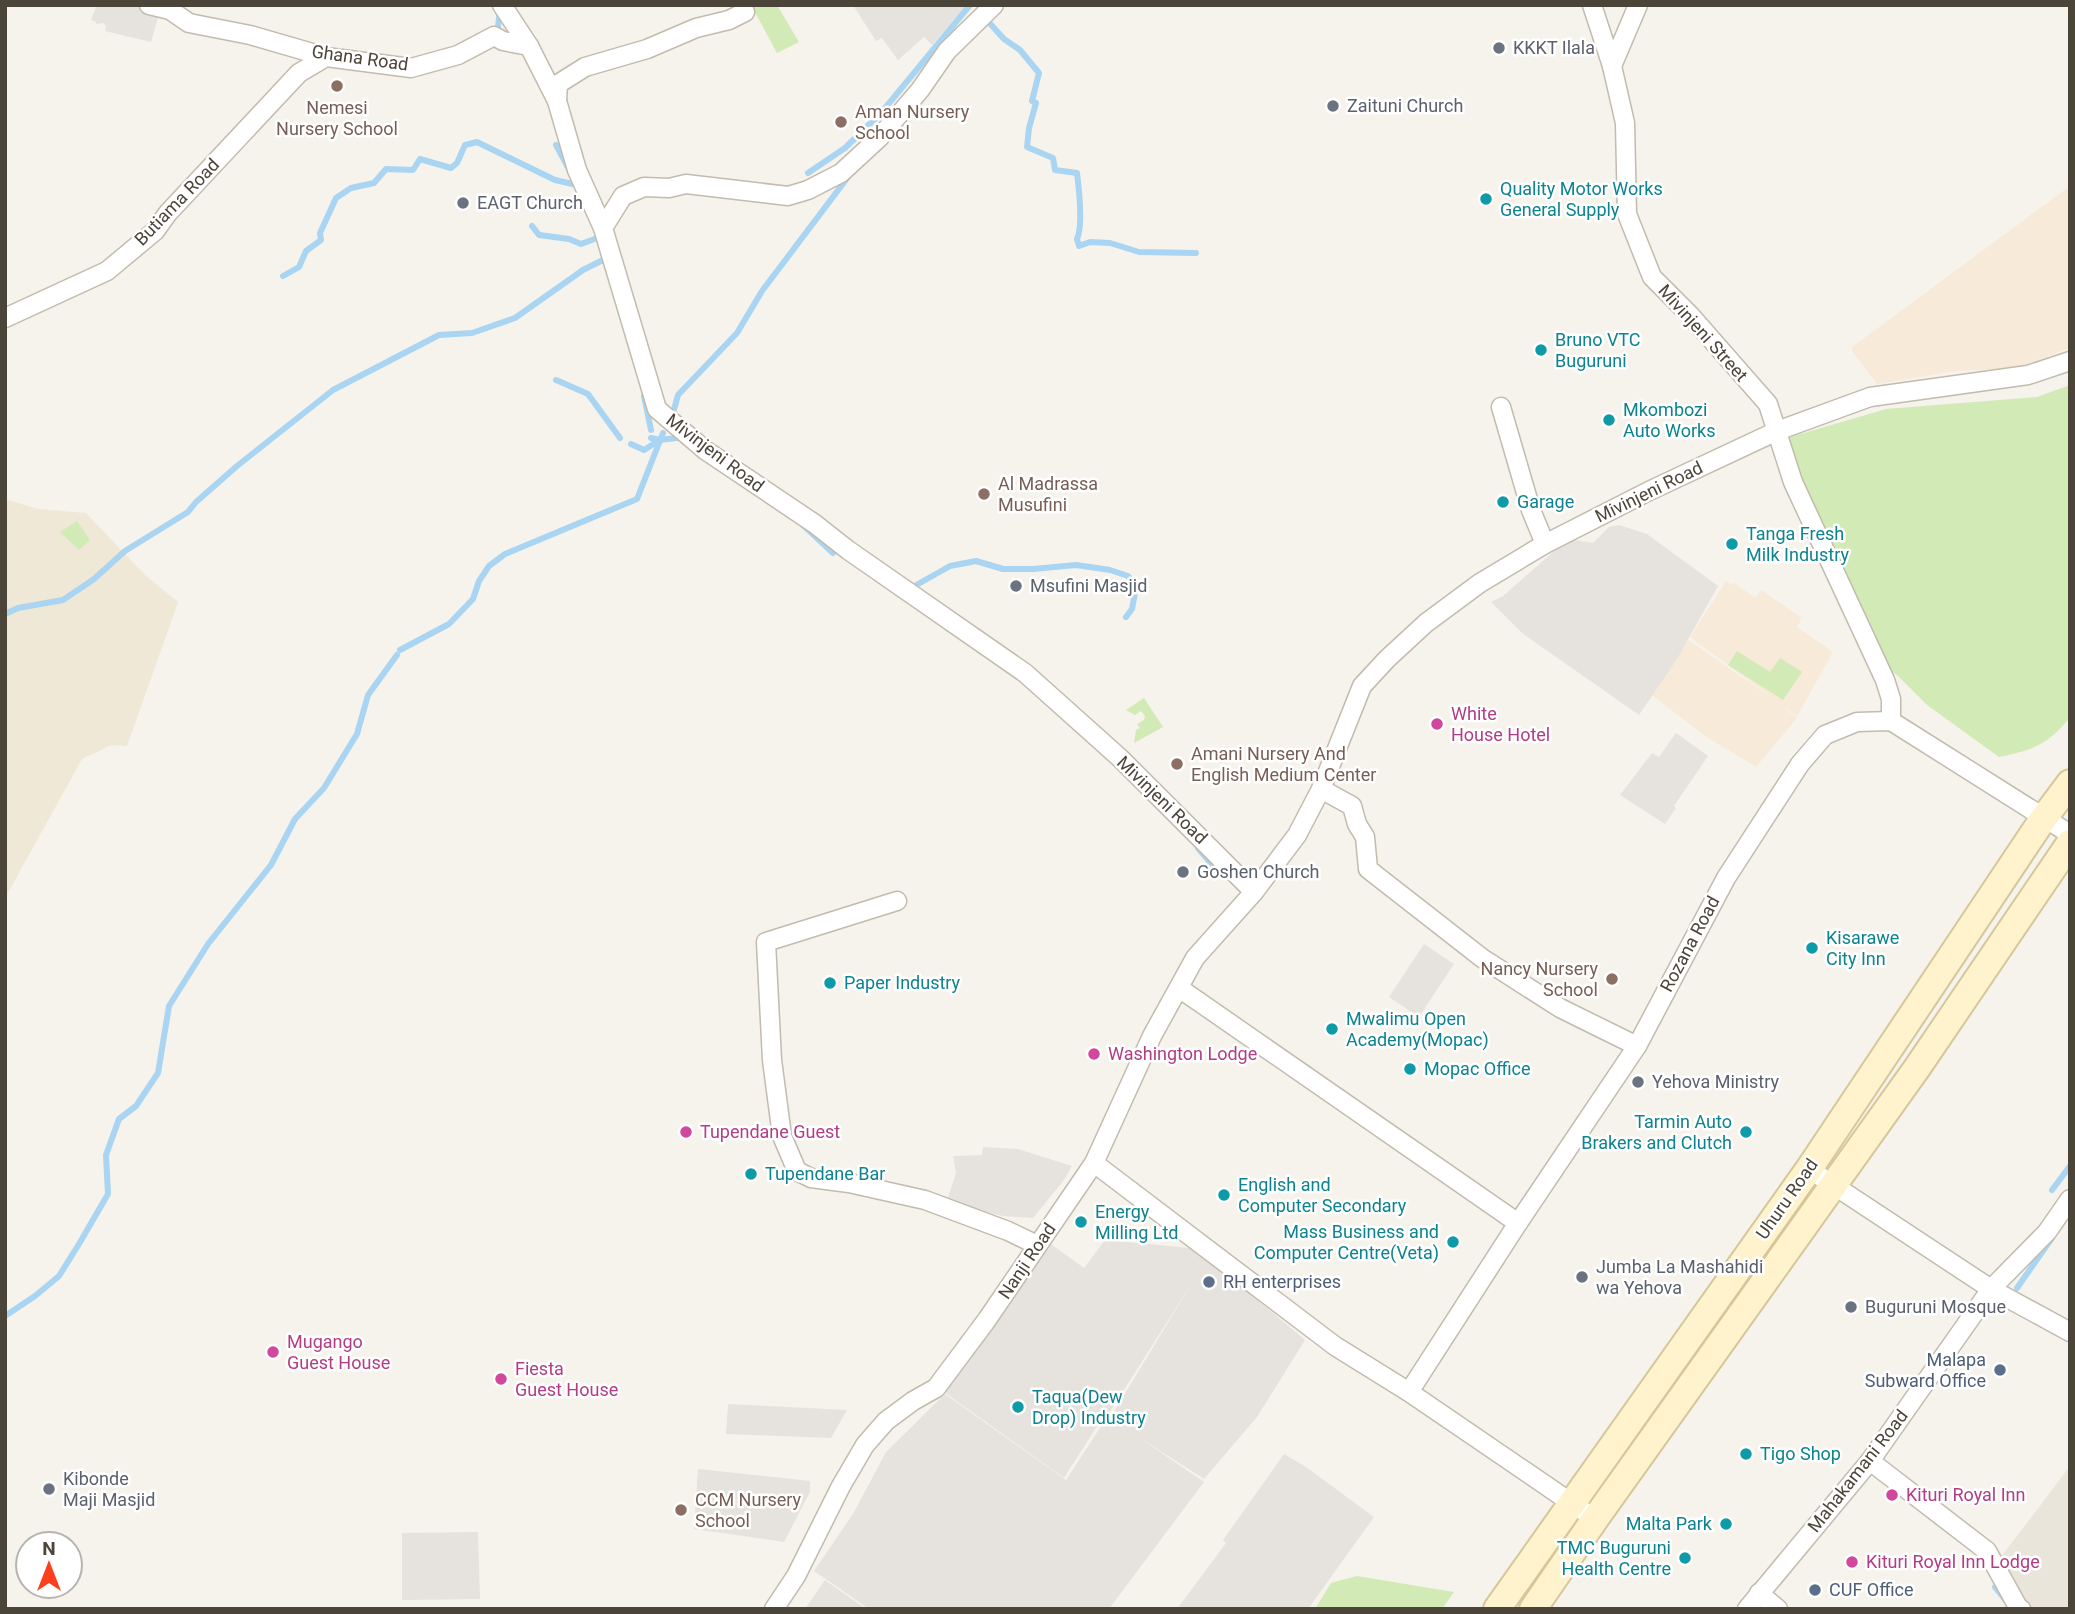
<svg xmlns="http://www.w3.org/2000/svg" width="2075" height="1614" viewBox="0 0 2075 1614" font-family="Roboto,sans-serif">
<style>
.residential{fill:#eae5da}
.commercial{fill:#f7ead8}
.industrial{fill:#e6e2dd}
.education{fill:#efe8d6}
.green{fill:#d2eab5}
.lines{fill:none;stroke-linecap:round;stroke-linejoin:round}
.stream{stroke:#a9d4f2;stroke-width:6}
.minor-casing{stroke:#c2bbae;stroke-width:21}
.secondary-casing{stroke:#d6c79b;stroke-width:30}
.minor{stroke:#fff;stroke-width:18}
.secondary{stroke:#fff3cd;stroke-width:26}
.worship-dot{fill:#6b7280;stroke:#fff;stroke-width:2.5}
.education-dot{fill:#8d6e63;stroke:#fff;stroke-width:2.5}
.culture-dot{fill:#0f9aa8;stroke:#fff;stroke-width:2.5}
.hotel-dot{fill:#d1479c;stroke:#fff;stroke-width:2.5}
.service-dot{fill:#5c6f8a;stroke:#fff;stroke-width:2.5}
.labels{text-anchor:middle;stroke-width:5;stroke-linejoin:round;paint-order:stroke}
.worship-label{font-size:18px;fill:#5b616d;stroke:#fff;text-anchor:start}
.street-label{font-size:18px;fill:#4b4439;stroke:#fff}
.education-label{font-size:18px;fill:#785e54;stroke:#fff;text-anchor:start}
.culture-label{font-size:18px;fill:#0d838f;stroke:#fff;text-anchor:start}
.hotel-label{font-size:18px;fill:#b23c85;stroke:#fff;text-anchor:start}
.service-label{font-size:18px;fill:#4e5e75;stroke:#fff;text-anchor:start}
</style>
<rect width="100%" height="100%" fill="#f6f3ec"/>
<path class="residential" d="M2070 1466V1609H2025L1998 1561Z"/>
<g class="commercial">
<path d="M2070 186V348L2016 368 1955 371 1877 384 1852 351V347Z"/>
<path d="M1726 581 1732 585 1734 583 1755 598 1761 590 1802 618 1797 627 1833 652 1797 716 1781 705 1797 718 1756 767 1705 736 1652 695 1688 640 1774 699 1690 637Z"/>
</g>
<g class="industrial">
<path d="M97 5H134L159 14 151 42 105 31 106 26 103 23 96 24V22L91 20Z"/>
<path d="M853 5H966L932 45 924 37 898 60 882 38 876 41Z"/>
<path d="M1619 525 1647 534 1718 586 1677 659 1639 715 1522 633 1491 602 1503 596 1568 539 1593 543 1609 527Z"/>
<path d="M1676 733 1708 756 1674 806 1676 808 1665 824 1620 795 1652 753 1659 757Z"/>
<path d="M1424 944 1454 964 1419 1017 1389 997Z"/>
<path d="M983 1147 1018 1149 1072 1166 1064 1180 1033 1218 1003 1216 946 1203 956 1173 953 1156 982 1155Z"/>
<path d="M1105 1240 1190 1248 1255 1298 1305 1340 1257 1417 1204 1479 1137 1436 1204 1482 1109 1609H869L814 1571 853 1514 886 1452 945 1394 1066 1480 1107 1417 1110 1418 1192 1283 1108 1415 1105 1414 1064 1478 944 1392 1048 1242 1084 1268Z"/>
<path d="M728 1404 847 1410 831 1438 726 1434Z"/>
<path d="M1284 1454 1306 1467 1374 1517 1308 1609H1177L1226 1543 1223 1540Z"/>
<path d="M698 1469 810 1481V1492L784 1542 694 1529Z"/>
<path d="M478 1532 480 1599 402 1600V1533Z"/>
<path d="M825 1580 866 1609H805Z"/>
</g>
<path class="education" d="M5 499 38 509 86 513 145 575 178 602 127 746 112 745 82 759 5 898Z"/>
<g class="green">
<path d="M751 5H777L799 42 777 53Z"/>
<path d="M2070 385V717C2048 745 2033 750 1999 757L1927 705 1898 676 1870 654 1780 440 1886 409 2037 397Z"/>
<path d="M77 521 90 540 79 550 60 532Z"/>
<path d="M1737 651 1770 672 1780 658 1802 672 1783 700 1728 665Z"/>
<path d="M1144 698 1163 727 1134 743 1136 730 1140 728 1137 724 1144 720 1145 716 1141 711 1135 715 1126 710Z"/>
<path d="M1357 1576 1454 1592 1442 1609H1315L1331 1583Z"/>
</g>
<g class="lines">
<g class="stream">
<path d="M985 18 1004 39 1020 50 1039 73 1032 101 1036 103 1029 128 1027 147 1053 158 1055 170 1077 173C1079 189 1083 226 1077 239L1079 246 1090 242 1110 243 1139 252 1196 253"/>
<path d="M497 34 500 11"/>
<path d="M556 145 570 171"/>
<path d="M808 173 845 148 881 113 970 5"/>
<path d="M532 226 539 235 569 239 581 244 600 237"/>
<path d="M283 276 299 267 306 251 321 240 320 233 336 198 351 188 374 183 386 169 413 170 420 159 451 168 457 163 465 145 477 142 555 180 577 185"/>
<path d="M556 380 588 394 620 438"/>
<path d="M644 396 651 430"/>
<path d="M672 417 678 395 737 333 762 291 848 177"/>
<path d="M651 438 660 440 684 437"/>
<path d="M631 444 644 450 658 441"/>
<path d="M802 524 833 553"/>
<path d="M911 588 950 566 976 561 1003 569H1033L1076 565 1110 570 1128 576 1136 588 1132 609 1126 617"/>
<path d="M5 614 18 608 63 600 94 579 125 551 188 512 196 502 237 466 333 390 439 335 472 333 515 318 583 270 607 258"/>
<path d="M400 650 449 624 473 599 479 581 489 566 505 554 637 499 663 433"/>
<path d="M1198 848 1219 873"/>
<path d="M2052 1190 2070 1166"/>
<path d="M2017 1288 2052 1238"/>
<path d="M5 1316 35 1296 59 1276 79 1244 108 1194 106 1155 119 1119 136 1106 158 1073 169 1006 208 944 271 865 295 819 324 788 357 734 368 695 397 655"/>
<path d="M1995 1587 2005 1599"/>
</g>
<defs>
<g id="minor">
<path d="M149 5 170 10 189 23 250 35 326 57 411 68 458 55 494 36 503 41 529 46"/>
<path d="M502 5 529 46 557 101 577 170 603 228 657 409 705 450 815 524 848 550 1025 673 1120 758 1254 892"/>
<path d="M1592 5 1612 66 1625 123 1627 214 1652 277 1690 315 1768 404 1793 482 1885 680 1891 699V721"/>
<path d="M1612 66 1638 5"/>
<path d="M557 101 558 84 585 67 647 49 696 28 729 20 745 12"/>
<path d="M603 228 623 196 644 187 669 188 686 184 788 196 808 190 841 173 879 138 920 90 947 51 994 5"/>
<path d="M5 318 107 271 155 231 168 213 299 73 326 57"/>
<path d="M1501 407 1531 510 1545 544"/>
<path d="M1321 789 1352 806 1357 824 1365 837 1368 869 1482 958 1560 1008 1637 1046"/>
<path d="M897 901 766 942 772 1060 782 1136 797 1171 811 1178 849 1183 925 1200 1008 1231 1037 1245"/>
<path d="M1179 988 1518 1223"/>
<path d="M1094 1163 1335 1346 1409 1392 1595 1519"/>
<path d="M1809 1169 1991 1289 2070 1332"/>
<path d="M1409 1392 1518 1223 1637 1046 1726 878 1800 764 1825 735 1857 722 1891 721 2070 834"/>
<path d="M1870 1461 1987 1551 2018 1607 2021 1609"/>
<path d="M1759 1593 1778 1609"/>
<path d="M774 1609 796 1576 841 1486 865 1445 886 1421 913 1401 936 1388 986 1321 1094 1163 1152 1036 1195 958 1254 892 1297 835 1321 789 1362 686 1387 659 1426 623 1480 583 1545 544 1649 491 1777 431 1870 397 2028 375 2070 361"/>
<path d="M1747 1609 1870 1461 1991 1289 2047 1232 2070 1199"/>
</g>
<g id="secondary">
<path d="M1497 1609 1809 1169 2043 819 2070 783"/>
<path d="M1533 1609 1595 1519 1917 1068 2070 843"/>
</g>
</defs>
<use href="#minor" class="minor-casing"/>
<use href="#secondary" class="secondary-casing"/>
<use href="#minor" class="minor"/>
<use href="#secondary" class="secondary"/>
</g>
<g class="worship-dot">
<circle cx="1499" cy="48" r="7"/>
<circle cx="1333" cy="106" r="7"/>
<circle cx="463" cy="203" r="7"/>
<circle cx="1016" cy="586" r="7"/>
<circle cx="1183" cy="872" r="7"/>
<circle cx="1638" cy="1082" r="7"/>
<circle cx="1582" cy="1277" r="7"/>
<circle cx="1851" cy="1307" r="7"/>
<circle cx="49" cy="1489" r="7"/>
</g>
<g class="education-dot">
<circle cx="337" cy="86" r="7"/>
<circle cx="841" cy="122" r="7"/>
<circle cx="984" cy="494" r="7"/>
<circle cx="1177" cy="764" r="7"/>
<circle cx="1612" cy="979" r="7"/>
<circle cx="681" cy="1510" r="7"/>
</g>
<g class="culture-dot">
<circle cx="1486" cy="199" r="7"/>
<circle cx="1541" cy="350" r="7"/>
<circle cx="1609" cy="420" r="7"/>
<circle cx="1503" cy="502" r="7"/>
<circle cx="1732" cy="544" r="7"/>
<circle cx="1812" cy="948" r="7"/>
<circle cx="830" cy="983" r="7"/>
<circle cx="1332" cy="1029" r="7"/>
<circle cx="1410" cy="1069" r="7"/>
<circle cx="1746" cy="1132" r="7"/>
<circle cx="751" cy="1174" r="7"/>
<circle cx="1224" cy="1195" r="7"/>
<circle cx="1081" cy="1222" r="7"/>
<circle cx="1453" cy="1242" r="7"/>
<circle cx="1018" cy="1407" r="7"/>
<circle cx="1746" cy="1454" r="7"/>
<circle cx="1726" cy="1524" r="7"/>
<circle cx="1685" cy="1558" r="7"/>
</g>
<g class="hotel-dot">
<circle cx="1437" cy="724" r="7"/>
<circle cx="1094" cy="1054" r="7"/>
<circle cx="686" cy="1132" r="7"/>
<circle cx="273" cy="1352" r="7"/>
<circle cx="501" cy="1379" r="7"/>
<circle cx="1892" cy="1495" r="7"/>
<circle cx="1852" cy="1562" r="7"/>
</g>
<g class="service-dot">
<circle cx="1209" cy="1282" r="7"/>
<circle cx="2000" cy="1370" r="7"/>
<circle cx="1815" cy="1590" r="7"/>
</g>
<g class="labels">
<g class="worship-label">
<text x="1513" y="54">KKKT Ilala</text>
<text x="1347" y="112">Zaituni Church</text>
<text x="477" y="209">EAGT Church</text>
<text x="1030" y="592">Msufini Masjid</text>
<text x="1197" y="878">Goshen Church</text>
<text x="1652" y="1088">Yehova Ministry</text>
<text x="1596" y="1273">Jumba La Mashahidi<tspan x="1596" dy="21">wa Yehova</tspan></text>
<text x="1865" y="1313">Buguruni Mosque</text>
<text x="63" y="1485">Kibonde<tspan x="63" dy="21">Maji Masjid</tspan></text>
</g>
<g class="street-label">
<text transform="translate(360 58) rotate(8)" y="6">Ghana Road</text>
<text transform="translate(177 202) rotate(-46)" y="6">Butiama Road</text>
<text transform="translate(1703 333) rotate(48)" y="6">Mivinjeni Street</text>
<text transform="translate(715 453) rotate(37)" y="6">Mivinjeni Road</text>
<text transform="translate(1649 492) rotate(-26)" y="6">Mivinjeni Road</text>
<text transform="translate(1162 800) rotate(44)" y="6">Mivinjeni Road</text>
<text transform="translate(1690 944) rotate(-62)" y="6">Rozana Road</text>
<text transform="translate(1787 1199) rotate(-55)" y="6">Uhuru Road</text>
<text transform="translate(1027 1261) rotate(-56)" y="6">Nanji Road</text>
<text transform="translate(1858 1471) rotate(-52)" y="6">Mahakamani Road</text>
</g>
<g class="education-label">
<text x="337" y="114" text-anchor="middle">Nemesi<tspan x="337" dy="21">Nursery School</tspan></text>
<text x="855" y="118">Aman Nursery<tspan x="855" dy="21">School</tspan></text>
<text x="998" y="490">Al Madrassa<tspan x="998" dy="21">Musufini</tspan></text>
<text x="1191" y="760">Amani Nursery And<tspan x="1191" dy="21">English Medium Center</tspan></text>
<text x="1598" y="975" text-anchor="end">Nancy Nursery<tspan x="1598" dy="21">School</tspan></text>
<text x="695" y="1506">CCM Nursery<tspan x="695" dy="21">School</tspan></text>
</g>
<g class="culture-label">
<text x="1500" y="195">Quality Motor Works<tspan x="1500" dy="21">General Supply</tspan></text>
<text x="1555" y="346">Bruno VTC<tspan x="1555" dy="21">Buguruni</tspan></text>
<text x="1623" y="416">Mkombozi<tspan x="1623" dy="21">Auto Works</tspan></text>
<text x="1517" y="508">Garage</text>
<text x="1746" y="540">Tanga Fresh<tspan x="1746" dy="21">Milk Industry</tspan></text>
<text x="1826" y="944">Kisarawe<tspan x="1826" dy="21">City Inn</tspan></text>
<text x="844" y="989">Paper Industry</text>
<text x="1346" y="1025">Mwalimu Open<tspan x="1346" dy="21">Academy(Mopac)</tspan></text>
<text x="1424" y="1075">Mopac Office</text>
<text x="1732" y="1128" text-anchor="end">Tarmin Auto<tspan x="1732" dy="21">Brakers and Clutch</tspan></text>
<text x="765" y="1180">Tupendane Bar</text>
<text x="1238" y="1191">English and<tspan x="1238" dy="21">Computer Secondary</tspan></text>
<text x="1095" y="1218">Energy<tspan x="1095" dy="21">Milling Ltd</tspan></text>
<text x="1439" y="1238" text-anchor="end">Mass Business and<tspan x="1439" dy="21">Computer Centre(Veta)</tspan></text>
<text x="1032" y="1403">Taqua(Dew<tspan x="1032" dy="21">Drop) Industry</tspan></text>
<text x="1760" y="1460">Tigo Shop</text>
<text x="1712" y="1530" text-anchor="end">Malta Park</text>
<text x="1671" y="1554" text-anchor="end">TMC Buguruni<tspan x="1671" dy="21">Health Centre</tspan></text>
</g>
<g class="hotel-label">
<text x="1451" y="720">White<tspan x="1451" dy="21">House Hotel</tspan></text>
<text x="1108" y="1060">Washington Lodge</text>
<text x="700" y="1138">Tupendane Guest</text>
<text x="287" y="1348">Mugango<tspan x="287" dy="21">Guest House</tspan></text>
<text x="515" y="1375">Fiesta<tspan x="515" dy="21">Guest House</tspan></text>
<text x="1906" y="1501">Kituri Royal Inn</text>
<text x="1866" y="1568">Kituri Royal Inn Lodge</text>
</g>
<g class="service-label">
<text x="1223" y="1288">RH enterprises</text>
<text x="1986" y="1366" text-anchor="end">Malapa<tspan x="1986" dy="21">Subward Office</tspan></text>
<text x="1829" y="1596">CUF Office</text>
</g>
</g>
<rect width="2075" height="1614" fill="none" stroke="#4b4439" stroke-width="14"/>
<g transform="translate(49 1565)"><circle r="33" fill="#ffffff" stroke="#b7b4b0" stroke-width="2"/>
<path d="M0-5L12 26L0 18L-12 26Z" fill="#fc3f1d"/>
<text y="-10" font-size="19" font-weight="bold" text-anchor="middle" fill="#4b4439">N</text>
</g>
</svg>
